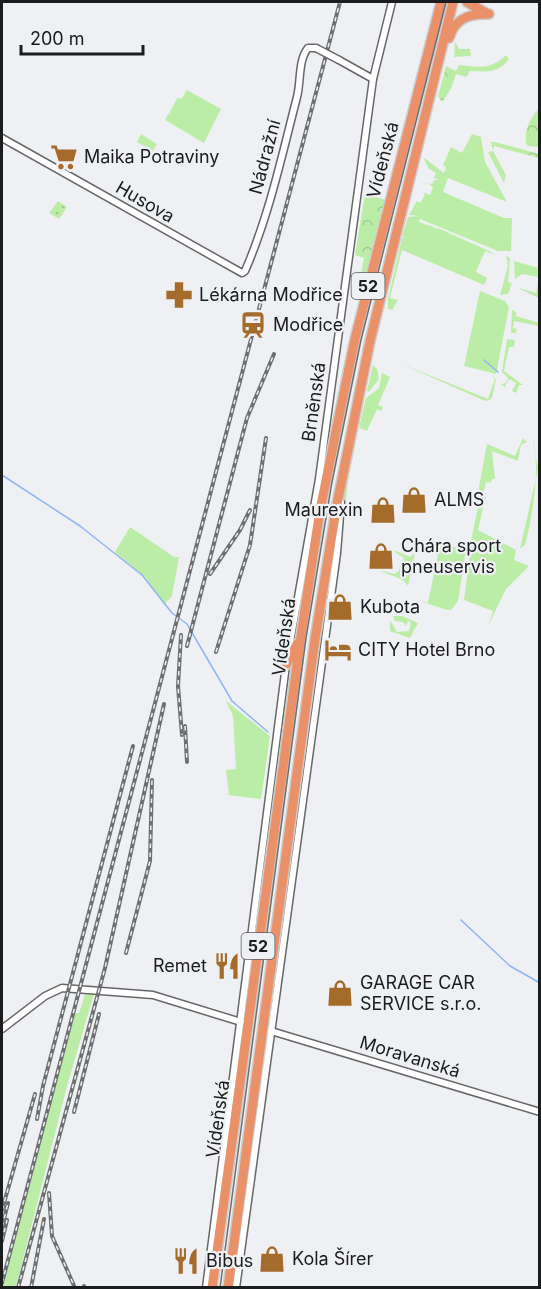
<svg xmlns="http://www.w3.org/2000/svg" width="541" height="1289" viewBox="0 0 541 1289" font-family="Inter,sans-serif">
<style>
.green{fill:#bceda6}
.forest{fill:url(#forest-crowns)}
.park{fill:url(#park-dots)}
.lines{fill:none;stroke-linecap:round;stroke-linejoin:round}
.stream{stroke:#8db6f2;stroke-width:1.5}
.minor-casing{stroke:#666769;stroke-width:9}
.highway-casing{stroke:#cdcdcd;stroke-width:12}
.minor{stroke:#fff;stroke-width:6}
.highway{stroke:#ea9169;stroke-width:9}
.tram{stroke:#6e6f71;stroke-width:1.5}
.rail-casing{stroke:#6e6f71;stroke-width:4}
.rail{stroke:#eff0f3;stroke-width:1.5;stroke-dasharray:4.5;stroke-linecap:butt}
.minor-bridge-casing{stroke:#666769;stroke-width:9;stroke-linecap:butt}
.minor-bridge{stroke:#fff;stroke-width:6}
.labels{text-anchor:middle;stroke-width:4.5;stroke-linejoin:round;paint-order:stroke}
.shield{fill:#eff0f3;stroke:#5b5c5d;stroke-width:1.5}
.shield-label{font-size:16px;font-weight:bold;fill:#1b1c1d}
.poi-label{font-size:18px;fill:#1b1c1d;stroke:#eff0f3;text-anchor:start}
.street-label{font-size:18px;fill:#1b1c1d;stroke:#eff0f3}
</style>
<defs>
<pattern id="forest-crowns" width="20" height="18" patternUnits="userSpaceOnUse" patternTransform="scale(1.5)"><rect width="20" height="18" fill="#bceda6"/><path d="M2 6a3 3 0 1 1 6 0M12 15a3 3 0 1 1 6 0" fill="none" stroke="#a1cb8e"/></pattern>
<pattern id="park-dots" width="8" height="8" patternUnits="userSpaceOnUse" patternTransform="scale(1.5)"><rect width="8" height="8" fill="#bceda6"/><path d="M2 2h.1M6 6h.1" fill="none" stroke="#a1cb8e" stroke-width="1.8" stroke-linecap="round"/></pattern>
</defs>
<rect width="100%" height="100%" fill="#eff0f3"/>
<g class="green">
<path d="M187 90 221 109 204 143 165 120 168 114 172 115 169 113 178 97 181 99Z"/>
<path d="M141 134 157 144 153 151 137 142Z"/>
<path d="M472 134 481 137 485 162 507 202 448 178 443 192 504 218H512L511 251H498L420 219 419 222 436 228V230L438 228 491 252 492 254 485 251 476 272 487 278 484 285 402 250 390 298 398 300 392 310 388 309V299L402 238 405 237 402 236 408 217 419 216 409 215 417 201 420 203 425 195 423 192 430 195 433 187 427 183 432 184 434 180H439L434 178 436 173 429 169 423 157 444 173 446 167 443 165 451 147 462 153Z"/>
<path d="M491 142H495L493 151 506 175 504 183 488 152 493 151Z"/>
<path d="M506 256 510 258 508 282 512 283 508 294 500 295 508 266Z"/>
<path d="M514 261 539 268V298L516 287 536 293 539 277 522 274 515 279Z"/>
<path d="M480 291 505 301 509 307 496 374 464 366Z"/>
<path d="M512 310 516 312V316L539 323V326L514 321 513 328 517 329 516 333H511Z"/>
<path d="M507 339 515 340 514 347H509L504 371 523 385H519L516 393 512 391 516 383 509 379 505 386 507 389 501 384 506 383 508 378 502 372Z"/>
<path d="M397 362 488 399 495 379 492 376 494 377 496 379 492 398 488 401 483 400Z"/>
<path d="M371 365 348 480 341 550 344 490Z"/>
<path d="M373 365 377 369 379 379 369 392 367 391Z"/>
<path d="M382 373 390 377 378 405 383 407 381 411 377 409 367 431 359 428 366 398 379 388Z"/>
<path d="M532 436C541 464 533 515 525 545L520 549 538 469Z"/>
<path d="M523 438 527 442 521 445 518 461 492 451 495 479H492L491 483 486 482 483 495 486 496 485 503 487 504 480 502 477 497 487 444 515 456Z"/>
<path d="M478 507 486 508H483L478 530 516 550 514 560 529 566 506 589 488 626 493 611 464 600 472 536Z"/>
<path d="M130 527 174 557H179L172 596 164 605 146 578 115 552Z"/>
<path d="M440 545 466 549 458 601 451 610H447L420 601 428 603Z"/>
<path d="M389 548 410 557 415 552 408 586 403 580 371 567 394 574 398 572 404 558Z"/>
<path d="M393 616H402L418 623 410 638 390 631V620L397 632 409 631 411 622 408 621 406 626 403 622 395 621Z"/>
<path d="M226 701 270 736 261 799 229 795 226 770 236 769 233 716Z"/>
<path d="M85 994H94L67 1086 16 1287H3L75 1013H79Z"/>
</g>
<g class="forest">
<path d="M455 41 459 49H470L471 56 454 57Z"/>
<path d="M506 55 509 59C499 73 486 72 470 71L466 77 456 74 451 89 442 102 438 96 446 66 456 71 459 65C477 67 492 70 506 55Z"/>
<path d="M539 109V147L527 146C523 134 529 118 539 109Z"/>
<path d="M495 142 539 154V158L494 146Z"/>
<path d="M365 194 386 200 367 275 361 274 364 258 355 255Z"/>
</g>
<path class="park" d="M58 201 67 207 59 219 49 213Z"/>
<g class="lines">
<g class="stream">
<path d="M484 360 498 372"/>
<path d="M2 475 80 526 142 575 172 613 187 624 232 701 268 732"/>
<path d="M461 920 510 966 540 983"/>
</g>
<defs>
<g id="minor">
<path d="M339 60 373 79"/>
<path d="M2 138 242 273 245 271C269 216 282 155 297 97 301 82 298 60 308 48H316"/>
<path d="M2 1029 45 996 62 988 153 995 241 1022"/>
<path d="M271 1031 540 1112"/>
<path d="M206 1288 286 665 319 479 373 79 392 2"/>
<path d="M236 1288 337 553 341 503"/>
</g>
<g id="highway">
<path d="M467 2 486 13"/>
<path d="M449 38C455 18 470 13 489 14"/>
<path d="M286 665 297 644"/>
<path d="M212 1288 301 636 320 510 355 339 441 2"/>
<path d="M228 1288 315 639 337 504 370 341 453 2"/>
</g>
</defs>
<use href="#minor" class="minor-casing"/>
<use href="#highway" class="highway-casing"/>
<use href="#minor" class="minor"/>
<use href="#highway" class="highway"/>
<path class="tram" d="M220 1288 306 638 332 482 361 340 446 2"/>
<defs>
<g id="rail">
<path d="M210 574 240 530 250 510"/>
<path d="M181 635 178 686 182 735"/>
<path d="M187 646 247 418 274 354"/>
<path d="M216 652 250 545 266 438"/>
<path d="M185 726 187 762"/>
<path d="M126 953 150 861 152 780"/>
<path d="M74 1112 99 1014"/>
<path d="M37 1119 43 1086 133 746"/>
<path d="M49 1193 52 1236 75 1288"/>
<path d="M2 1210 35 1094"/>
<path d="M2 1227 8 1203"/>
<path d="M2 1241 7 1220"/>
<path d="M2 1283 340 2"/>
<path d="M18 1288 105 968 164 704"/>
<path d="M31 1288 44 1219"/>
<path d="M84 1288V1286"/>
</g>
</defs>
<use href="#rail" class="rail-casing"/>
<use href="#rail" class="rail"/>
<defs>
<path id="minor-bridge" d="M316 48 339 60"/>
</defs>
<use href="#minor-bridge" class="minor-bridge-casing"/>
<use href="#minor-bridge" class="minor-bridge"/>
</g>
<defs>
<symbol id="supermarket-bare" viewBox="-9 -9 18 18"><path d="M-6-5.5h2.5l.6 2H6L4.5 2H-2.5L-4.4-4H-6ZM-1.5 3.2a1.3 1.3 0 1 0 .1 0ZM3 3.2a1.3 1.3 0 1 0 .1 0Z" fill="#a56b2b" stroke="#eff0f3" stroke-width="2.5" paint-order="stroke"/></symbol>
<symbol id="pharmacy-bare" viewBox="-9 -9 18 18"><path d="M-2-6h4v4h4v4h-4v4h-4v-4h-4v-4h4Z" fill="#a56b2b" stroke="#eff0f3" stroke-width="2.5" paint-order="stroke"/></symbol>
<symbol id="station-bare" viewBox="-9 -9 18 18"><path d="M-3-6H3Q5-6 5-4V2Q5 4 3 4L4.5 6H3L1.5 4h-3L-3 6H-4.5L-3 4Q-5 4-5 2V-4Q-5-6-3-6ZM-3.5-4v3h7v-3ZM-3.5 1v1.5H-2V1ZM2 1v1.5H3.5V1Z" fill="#a56b2b" stroke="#eff0f3" stroke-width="2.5" paint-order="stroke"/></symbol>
<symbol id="shop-bare" viewBox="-9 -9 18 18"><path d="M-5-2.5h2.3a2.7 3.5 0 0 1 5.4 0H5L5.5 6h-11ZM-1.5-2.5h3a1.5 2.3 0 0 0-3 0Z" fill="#a56b2b" stroke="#eff0f3" stroke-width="2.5" paint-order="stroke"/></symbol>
<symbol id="hotel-bare" viewBox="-9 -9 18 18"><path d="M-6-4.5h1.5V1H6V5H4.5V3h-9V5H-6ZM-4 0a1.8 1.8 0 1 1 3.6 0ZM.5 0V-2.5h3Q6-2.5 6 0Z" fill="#a56b2b" stroke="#eff0f3" stroke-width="2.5" paint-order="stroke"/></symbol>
<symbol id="restaurant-bare" viewBox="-9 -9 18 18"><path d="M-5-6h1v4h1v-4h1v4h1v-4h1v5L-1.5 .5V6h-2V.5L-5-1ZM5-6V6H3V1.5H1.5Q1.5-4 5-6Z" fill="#a56b2b" stroke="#eff0f3" stroke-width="2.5" paint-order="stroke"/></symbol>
</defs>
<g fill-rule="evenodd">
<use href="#supermarket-bare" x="45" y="138" width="38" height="38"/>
<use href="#pharmacy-bare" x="160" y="276" width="38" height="38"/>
<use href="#station-bare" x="234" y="306" width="38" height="38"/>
<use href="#shop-bare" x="395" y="481" width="38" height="38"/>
<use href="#shop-bare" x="364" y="491" width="38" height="38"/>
<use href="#shop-bare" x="362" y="537" width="38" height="38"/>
<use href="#shop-bare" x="321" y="588" width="38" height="38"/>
<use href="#hotel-bare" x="319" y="631" width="38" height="38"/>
<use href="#restaurant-bare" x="208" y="947" width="38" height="38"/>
<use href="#shop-bare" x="321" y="974" width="38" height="38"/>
<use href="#shop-bare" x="253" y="1240" width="38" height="38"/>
<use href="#restaurant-bare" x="167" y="1242" width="38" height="38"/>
</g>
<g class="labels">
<g class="shield">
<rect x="351.5" y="273" width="33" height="26" rx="4.5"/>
<rect x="241.5" y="933" width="33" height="26" rx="4.5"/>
</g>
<g class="shield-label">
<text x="368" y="292">52</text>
<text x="258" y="952">52</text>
</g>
<g class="poi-label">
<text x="84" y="163">Maika Potraviny</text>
<text x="199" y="301">Lékárna Modřice</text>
<text x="273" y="331">Modřice</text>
<text x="434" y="506">ALMS</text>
<text x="363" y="516" text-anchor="end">Maurexin</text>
<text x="401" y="552">Chára sport<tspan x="401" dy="21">pneuservis</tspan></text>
<text x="360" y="613">Kubota</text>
<text x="358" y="656">CITY Hotel Brno</text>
<text x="207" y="972" text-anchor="end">Remet</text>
<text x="360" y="989">GARAGE CAR<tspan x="360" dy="21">SERVICE s.r.o.</tspan></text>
<text x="292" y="1265">Kola Šírer</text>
<text x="206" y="1267">Bibus</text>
</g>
<g class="street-label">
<text transform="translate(265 157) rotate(-75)" y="6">Nádražní</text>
<text transform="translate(383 160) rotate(-75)" y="6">Vídeňská</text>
<text transform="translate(145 202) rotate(30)" y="6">Husova</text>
<text transform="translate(314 402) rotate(-82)" y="6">Brněnská</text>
<text transform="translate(284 637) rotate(-82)" y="6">Vídeňská</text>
<text transform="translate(410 1057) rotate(17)" y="6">Moravanská</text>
<text transform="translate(218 1119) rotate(-82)" y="6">Vídeňská</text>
</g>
</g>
<rect width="541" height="1289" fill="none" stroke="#1b1c1d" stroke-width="6"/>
<path d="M21 45v9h122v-9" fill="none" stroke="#1b1c1d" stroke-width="3"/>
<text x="30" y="45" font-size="18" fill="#1b1c1d" stroke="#eff0f3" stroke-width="4.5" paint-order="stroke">200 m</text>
</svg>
